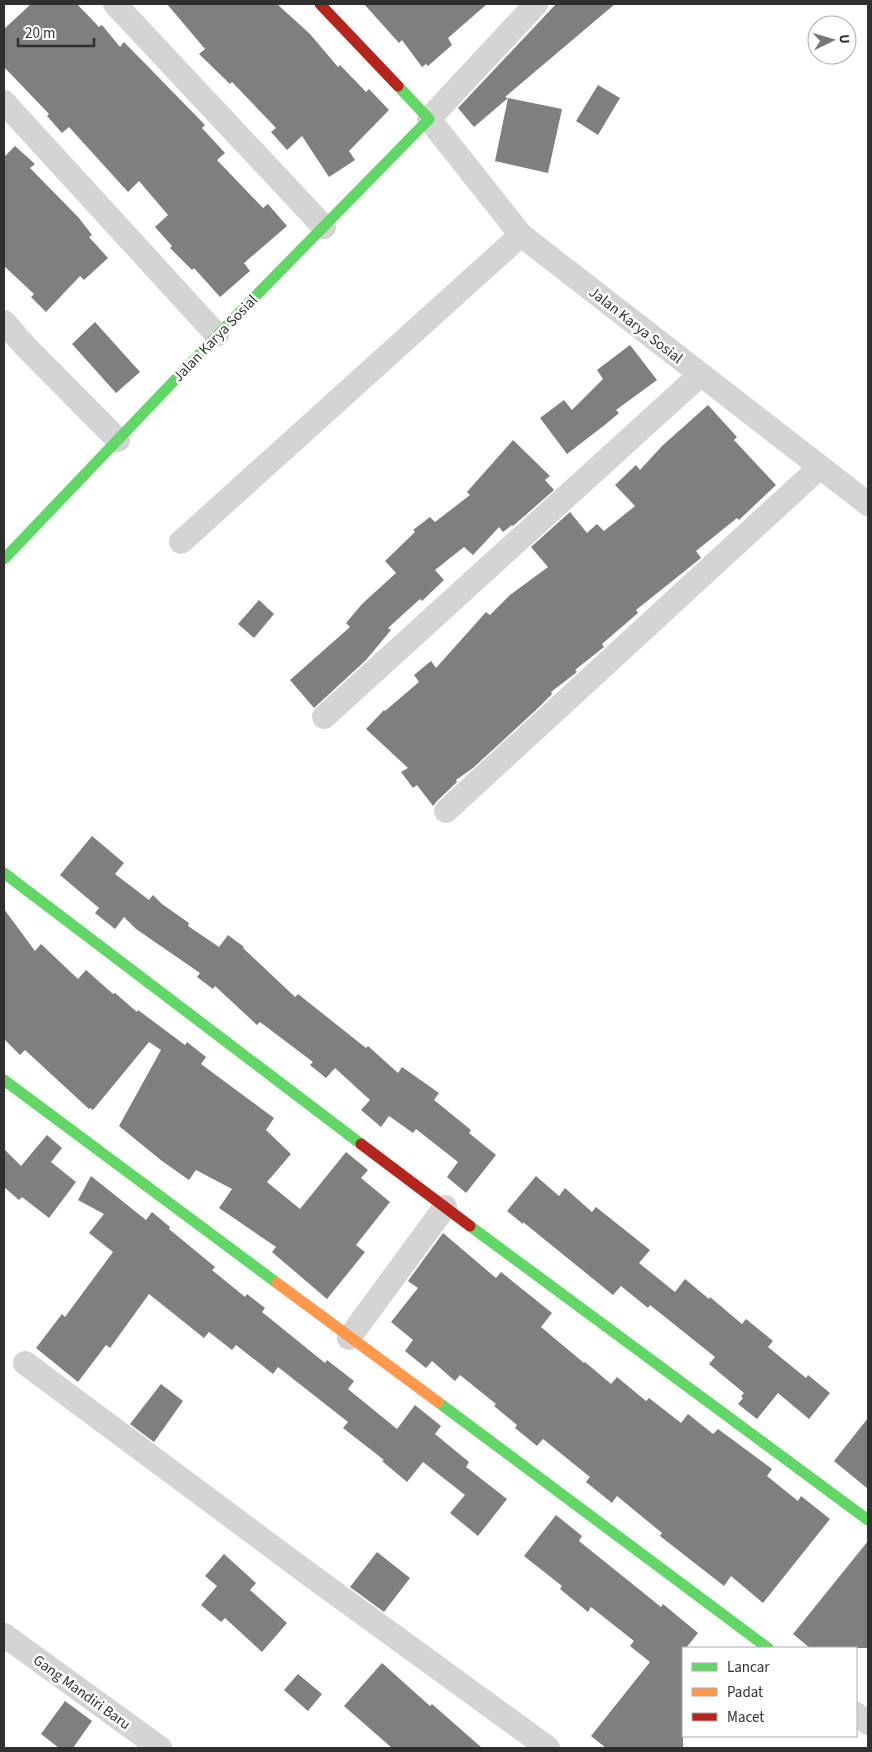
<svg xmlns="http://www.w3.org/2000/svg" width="872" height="1752" viewBox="0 0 872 1752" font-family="'Source Sans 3',sans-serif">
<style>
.building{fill:#7f7f7f}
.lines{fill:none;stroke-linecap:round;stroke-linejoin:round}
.street{stroke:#d4d4d4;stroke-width:24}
.fast{stroke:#63d668;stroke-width:11}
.slow{stroke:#ff974d;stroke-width:11}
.jam{stroke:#b3261e;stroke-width:11}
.labels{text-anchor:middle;stroke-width:5;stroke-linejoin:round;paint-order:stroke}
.street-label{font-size:15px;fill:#303030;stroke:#fff}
</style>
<rect width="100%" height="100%" fill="#fff"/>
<g class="building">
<path d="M31 4H77L99 27 102 25 120 47 124 42 205 125 202 128 225 153 217 160 263 208 268 204 287 226 244 263 250 271 220 297 194 268 192 270 170 248 172 246 155 227 168 215 139 181 128 192 69 127 62 133 47 116 49 114 4 67V29Z"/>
<path d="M167 4H277L310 34 338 67 340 65 366 92 369 89 389 110 349 151 355 160 329 177 302 136 287 150 271 132 276 128 232 82 230 84 199 54 205 49Z"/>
<path d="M364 4H487L448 38 452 45 428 66 426 64 422 67 402 40 399 43Z"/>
<path d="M556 4H615L505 97 508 98 474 127 458 108Z"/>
<path d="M598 85 620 98 598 135 576 121Z"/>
<path d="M508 98 562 109 548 173 495 161Z"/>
<path d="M15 146 35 164 30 168 79 218 92 235 89 237 108 258 84 280 80 276 46 312 31 297 34 294 4 266V157Z"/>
<path d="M95 322 140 372 116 393 72 344Z"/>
<path d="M630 345 657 380 616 410 619 413 606 424 567 454 540 418 564 400 572 410 603 379 597 370Z"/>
<path d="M708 405 737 437 734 440 776 485 739 520 737 518 696 551 701 558 636 610 638 613 602 644 604 647 575 670 577 672 551 692 552 694 537 709 473 768 456 780 457 782 437 801 433 806 417 785 413 788 401 772 408 768 366 729 384 710 385 711 419 682 414 675 431 661 436 668 486 612 490 615 510 595 548 567 531 547 570 512 587 533 597 524 604 531 635 506 615 485 636 465 640 470 662 446Z"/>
<path d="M513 440 550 476 545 480 554 490 513 526 512 525 503 532 499 527 473 555 464 547 435 570 444 580 422 601 420 599 388 628 391 630 366 660 314 708 290 680 350 627 346 623 362 604 396 573 385 561 415 532 413 530 430 517 435 522 470 495 467 492Z"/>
<path d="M259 600 274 614 254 638 238 624Z"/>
<path d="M92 836 124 863 115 874 149 900 153 895 162 904 189 923 188 926 219 947 228 935 244 947 243 948 295 997 298 994 366 1048 368 1046 398 1073 402 1067 439 1093 434 1100 471 1130 469 1133 496 1155 466 1193 447 1177 458 1162 416 1129 413 1133 389 1116 381 1127 361 1110 370 1100 335 1068 326 1078 310 1065 313 1062 260 1022 257 1025 215 986 213 989 197 977 200 973 136 929 124 917 115 929 95 913 99 908 60 875Z"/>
<path d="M4 909 35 951 41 944 78 979 86 970 113 994 115 993 137 1012 138 1010 185 1045 187 1042 206 1057 201 1064 274 1118 266 1130 291 1154 267 1182 300 1209 346 1152 368 1170 361 1178 390 1202 356 1245 365 1252 327 1299 272 1252 276 1247 219 1208 232 1189 196 1170 189 1180 162 1161 119 1126 161 1050 149 1042 93 1110 90 1108 89 1109 25 1050 20 1055 4 1039Z"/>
<path d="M47 1135 62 1148 51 1162 76 1182 49 1218 22 1197 19 1200 4 1187V1149L21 1166Z"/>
<path d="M91 1176 146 1220 152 1212 170 1227 169 1229 215 1267 212 1270 245 1297 247 1294 265 1308 262 1312 325 1363 327 1360 354 1381 348 1389 397 1429 415 1405 441 1426 435 1434 469 1462 466 1467 507 1499 478 1536 450 1513 465 1495 423 1462 407 1482 382 1461 384 1460 343 1428 348 1422 278 1367 273 1374 236 1345 232 1350 209 1332 204 1338 149 1294 110 1348 106 1345 78 1382 36 1348 62 1314 65 1317 113 1252 89 1233 104 1214 78 1200Z"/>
<path d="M536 1176 559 1196 565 1188 592 1212 596 1207 650 1250 639 1263 675 1292 685 1279 709 1299 710 1297 742 1324 746 1319 773 1341 768 1347 806 1378 808 1375 830 1393 809 1419 778 1393 757 1419 738 1404 743 1398 741 1396 744 1393 709 1364 715 1357 650 1305 648 1308 621 1286 613 1295 523 1222V1224L507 1211Z"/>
<path d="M443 1233 496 1278 501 1272 552 1313 541 1327 584 1363 585 1362 611 1384 617 1377 646 1401 649 1398 681 1423 688 1414 713 1434 718 1429 772 1469 767 1476 798 1501 801 1496 830 1519 763 1603 731 1576 724 1586 660 1536 662 1533 617 1496 612 1503 586 1482 590 1477 543 1439 537 1446 515 1428 517 1425 494 1406 496 1404 460 1375 455 1381 432 1361 426 1368 405 1351 413 1340 391 1322 418 1288 408 1281Z"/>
<path d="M161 1384 183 1401 154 1442 130 1424Z"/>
<path d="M868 1418V1489L834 1461Z"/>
<path d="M556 1515 582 1536 579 1541 661 1607 663 1604 698 1633 686 1648H683V1748H606L591 1736 650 1662 630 1646 634 1641 591 1607 588 1612 560 1589 562 1586 524 1556Z"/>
<path d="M868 1541V1648H810L793 1634Z"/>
<path d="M377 1552 410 1578 384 1612 350 1587Z"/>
<path d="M224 1554 256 1583 250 1590 287 1623 262 1652 225 1618 221 1622 201 1605 217 1586 205 1576Z"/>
<path d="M382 1663 430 1706 432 1704 482 1748H392L344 1706Z"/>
<path d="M298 1674 322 1694 308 1711 284 1690Z"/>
<path d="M65 1701 92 1721 73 1748H59L41 1734Z"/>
</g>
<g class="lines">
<g class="street">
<path d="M115 4 324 227"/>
<path d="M536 4 429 119 521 235 868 504"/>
<path d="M4 102 217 335"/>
<path d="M4 322 26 347 118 440"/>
<path d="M181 542 521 235"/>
<path d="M324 717 700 375"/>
<path d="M446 811 820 467"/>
<path d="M349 1338 445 1207"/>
<path d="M25 1363 306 1572 548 1748"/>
<path d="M4 1635 160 1748"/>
<path d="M856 1714 868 1723"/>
</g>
<g class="fast">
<path d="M4 559 235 317 429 119 398 86"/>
<path d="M4 873 361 1144"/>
<path d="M4 1080 277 1283"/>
<path d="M470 1226 868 1520"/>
<path d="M438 1402 768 1648"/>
</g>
<path class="slow" d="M277 1283 438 1402"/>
<g class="jam">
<path d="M320 4 398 86"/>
<path d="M361 1144 470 1226"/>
</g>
</g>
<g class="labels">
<g class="street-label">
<text transform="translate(636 325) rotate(38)" y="5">Jalan Karya Sosial</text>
<text transform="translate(215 338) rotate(-46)" y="5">Jalan Karya Sosial</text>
<text transform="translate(82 1692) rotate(36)" y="5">Gang Mandiri Baru</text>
</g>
</g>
<rect width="872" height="1752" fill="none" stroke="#303030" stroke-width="10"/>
<rect x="682" y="1647" width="175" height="90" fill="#ffffff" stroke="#acacac"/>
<rect x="692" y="1663" width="25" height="8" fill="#63d668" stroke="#acacac"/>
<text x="727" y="1672" font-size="15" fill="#303030">Lancar</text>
<rect x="692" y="1688" width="25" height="8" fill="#ff974d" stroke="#acacac"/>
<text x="727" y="1697" font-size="15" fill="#303030">Padat</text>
<rect x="692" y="1713" width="25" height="8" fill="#b3261e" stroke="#acacac"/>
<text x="727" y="1722" font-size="15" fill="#303030">Macet</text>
<g transform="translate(832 40) rotate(85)"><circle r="24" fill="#ffffff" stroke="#acacac"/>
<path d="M0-4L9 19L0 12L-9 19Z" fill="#787878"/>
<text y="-8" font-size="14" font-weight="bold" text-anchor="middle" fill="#303030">U</text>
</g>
<path d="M18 38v8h76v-8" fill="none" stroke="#303030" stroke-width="2.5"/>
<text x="25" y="38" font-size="15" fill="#303030" stroke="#ffffff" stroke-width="4" paint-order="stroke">20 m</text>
</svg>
